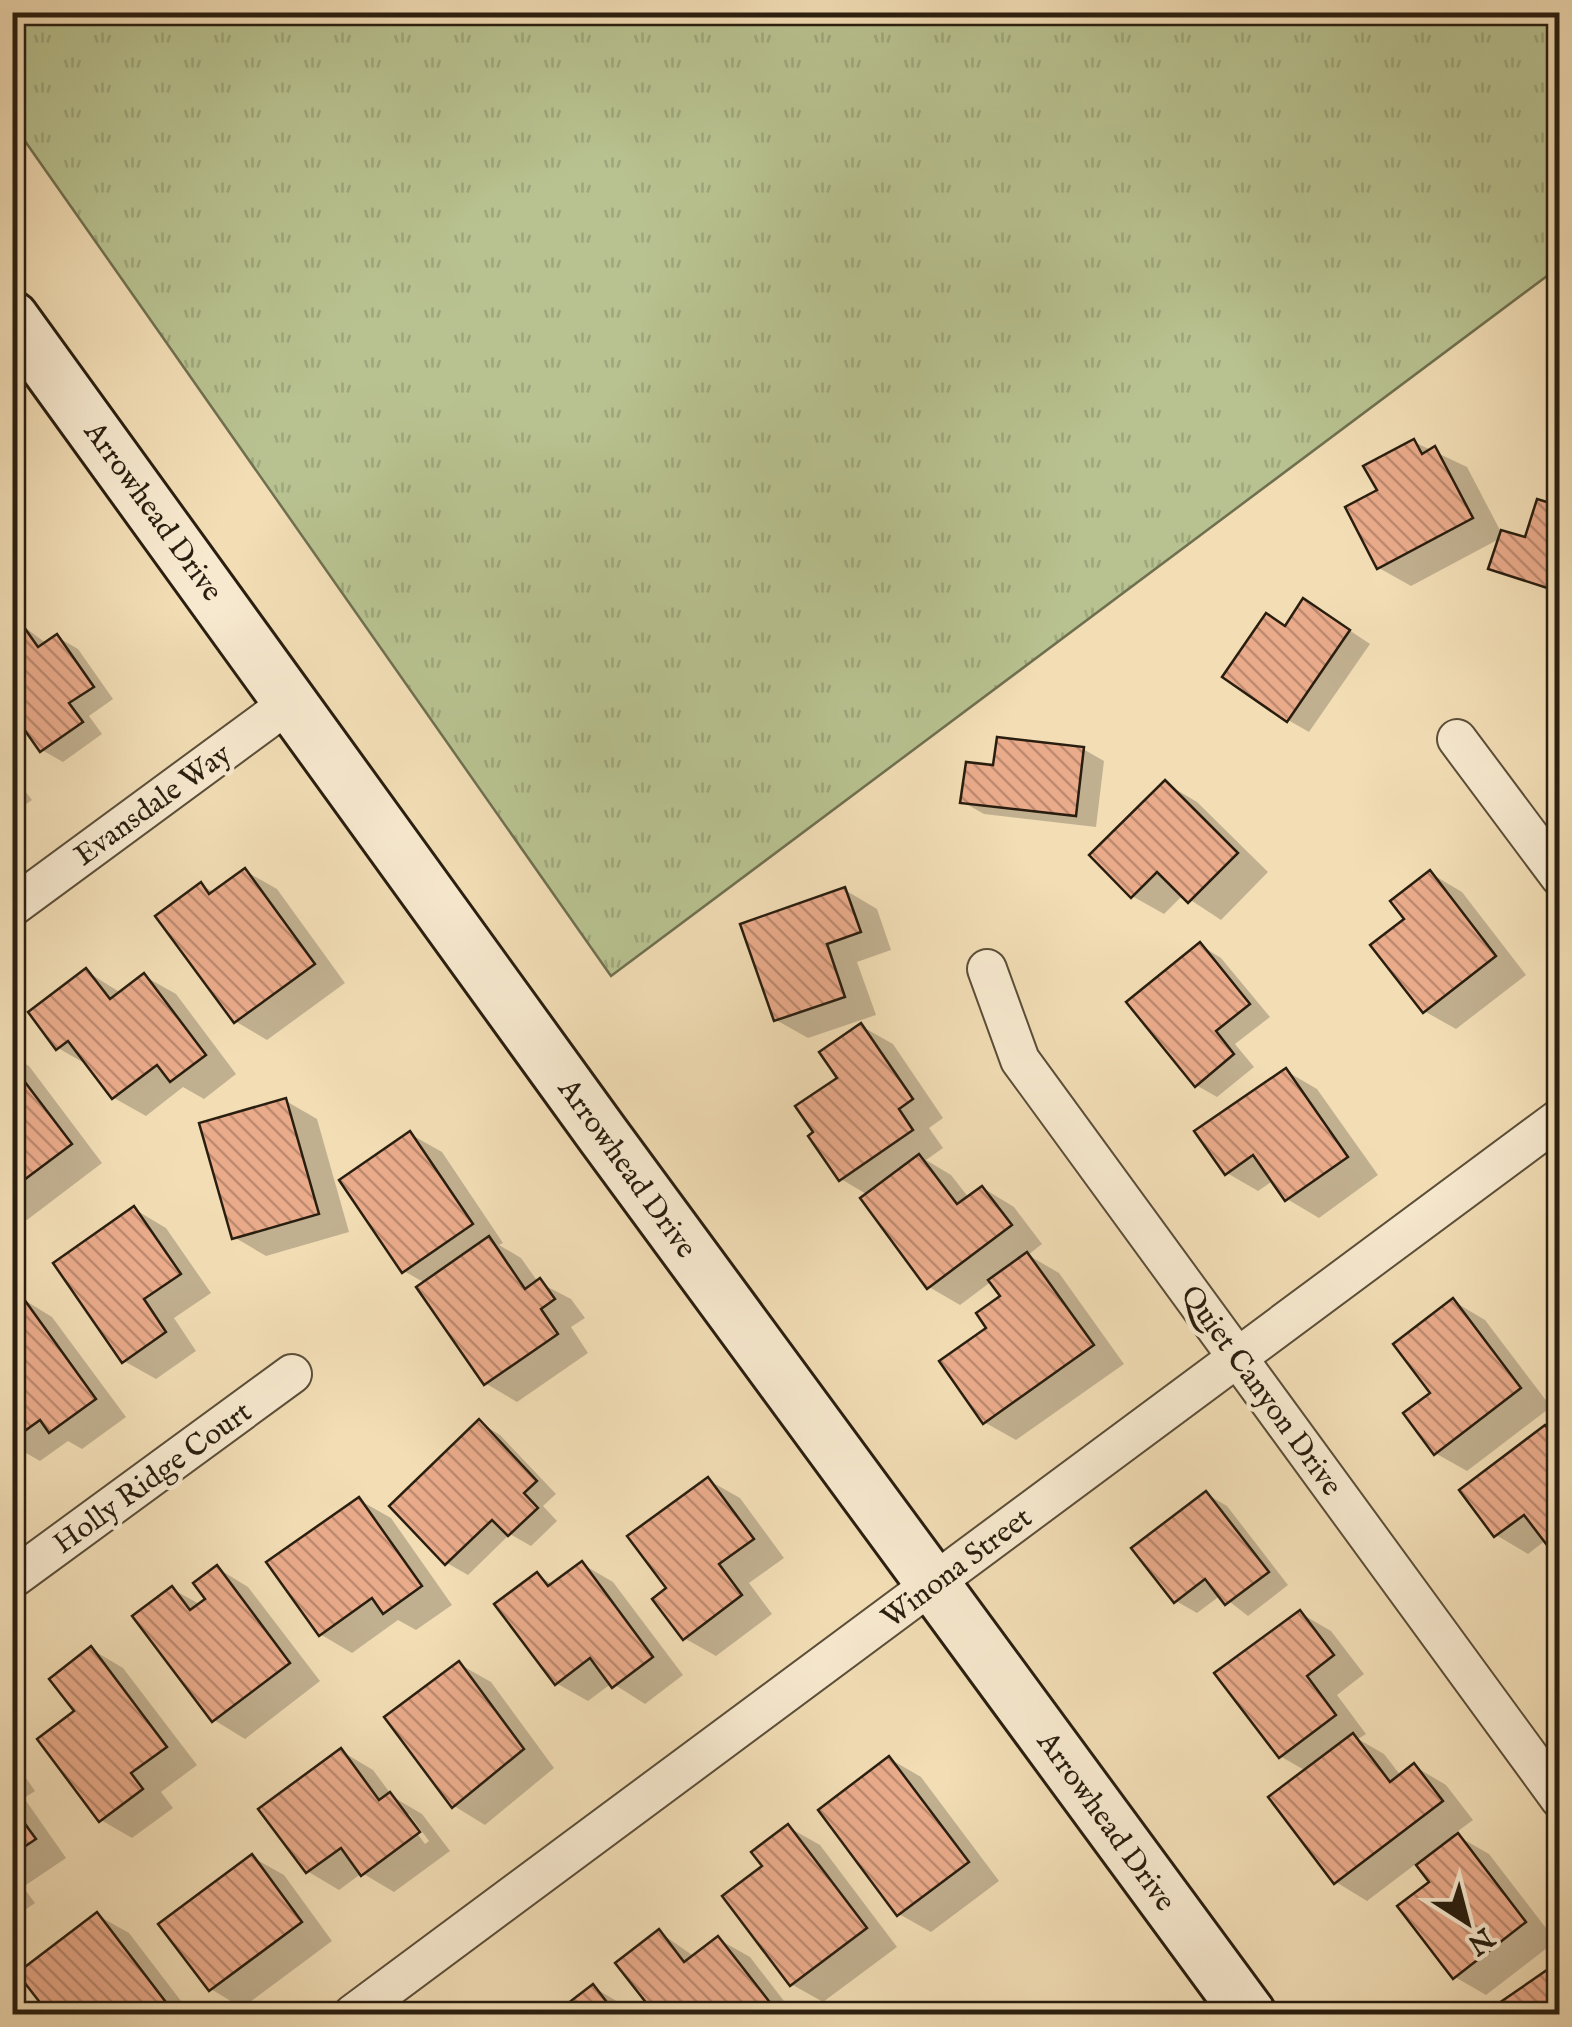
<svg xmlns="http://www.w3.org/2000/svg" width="1572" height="2027" viewBox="0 0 1572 2027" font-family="'IM FELL English',serif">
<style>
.grass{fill:url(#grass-tufts);stroke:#707050;stroke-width:2.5}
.shadow{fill:#0003;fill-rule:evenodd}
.building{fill:url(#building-back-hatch);stroke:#291e0f;stroke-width:2.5}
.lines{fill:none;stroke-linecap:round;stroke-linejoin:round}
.street-casing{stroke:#5b4e38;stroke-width:42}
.secondary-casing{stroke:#291e0f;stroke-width:58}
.street{stroke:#f7e9cf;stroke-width:38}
.secondary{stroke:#f7e9cf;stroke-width:52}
.labels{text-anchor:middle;stroke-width:9;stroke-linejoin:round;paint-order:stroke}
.street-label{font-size:30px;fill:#291e0f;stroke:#f7e9cf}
</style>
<defs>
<pattern id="grass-tufts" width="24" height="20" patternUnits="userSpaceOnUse" patternTransform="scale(2.5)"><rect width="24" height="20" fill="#b8c290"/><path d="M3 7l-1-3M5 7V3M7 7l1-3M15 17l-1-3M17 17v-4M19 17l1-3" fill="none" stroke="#9ea67b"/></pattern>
<pattern id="building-back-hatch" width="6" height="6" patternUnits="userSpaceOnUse" patternTransform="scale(2.5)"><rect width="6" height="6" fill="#eaab8b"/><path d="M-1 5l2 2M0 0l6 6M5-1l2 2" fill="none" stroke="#be8b70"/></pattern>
</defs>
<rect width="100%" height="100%" fill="#f2ddb5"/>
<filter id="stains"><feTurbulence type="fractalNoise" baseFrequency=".002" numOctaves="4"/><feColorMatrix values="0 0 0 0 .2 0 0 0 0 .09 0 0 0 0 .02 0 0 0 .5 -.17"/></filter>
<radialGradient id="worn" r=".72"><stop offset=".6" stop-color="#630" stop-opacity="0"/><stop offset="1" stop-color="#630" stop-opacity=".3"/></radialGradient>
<path class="grass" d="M12 13H1559V267L611 976 13 124Z"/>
<g class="shadow">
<path d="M1414 442 1467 467 1501 532 1526 540 1560 508V595L1491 567 1501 538 1411 586 1379 568 1380 491Z"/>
<path d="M1325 614 1370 644 1309 732 1288 720 1286 627Z"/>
<path d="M19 623 47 644 57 637 78 649 113 699 89 716 102 734 63 762 42 750Z"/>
<path d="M1083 749 1104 761 1096 827 984 814 963 802Z"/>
<path d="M12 774 32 800 12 814Z"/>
<path d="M1165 783 1197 802 1268 872 1221 920 1183 895 1164 914 1132 896Z"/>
<path d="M245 871 277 889 345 983 267 1040 235 1021 201 885 215 893Z"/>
<path d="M1430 873 1462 892 1526 975 1456 1029 1424 1011Z"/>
<path d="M845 890 877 909 891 950 857 962 876 1015 808 1038 776 1020Z"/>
<path d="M1200 945 1221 958 1270 1017 1235 1044 1254 1067 1217 1097 1196 1085Z"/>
<path d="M86 971 121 993 144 976 176 994 236 1074 204 1099 183 1087 146 1116 114 1098 91 1067 58 1048Z"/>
<path d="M861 1026 893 1044 943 1118 929 1128 943 1148 926 1160 951 1175 969 1198 983 1188 1014 1207 1042 1244 1028 1255 1059 1273 1124 1364 1016 1440 984 1422 989 1329 1003 1296 992 1281 960 1305 929 1287 868 1195 841 1179 840 1078Z"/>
<path d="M12 1056 29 1066 102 1163 27 1220 12 1212Z"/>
<path d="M1286 1071 1317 1089 1378 1175 1319 1218 1287 1199 1274 1180 1258 1191 1227 1173Z"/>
<path d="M286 1101 317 1119 349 1232 266 1256 234 1237Z"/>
<path d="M410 1134 442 1152 503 1243 499 1245 521 1258 538 1282 571 1299 585 1318 571 1327 588 1353 517 1402 485 1383 425 1283 404 1271Z"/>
<path d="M134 1209 166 1228 211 1293 174 1318 196 1351 156 1379 124 1361Z"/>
<path d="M21 1298 52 1317 126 1417 82 1449 68 1441 40 1461 12 1445V1304Z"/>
<path d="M1453 1301 1485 1320 1551 1407 1467 1471 1435 1453 1433 1393Z"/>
<path d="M479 1422 500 1435 556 1494 543 1506 557 1521 531 1546 510 1534 468 1575 447 1563Z"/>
<path d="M1545 1428 1560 1437V1554L1546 1540 1528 1554 1496 1535Z"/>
<path d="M708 1480 740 1498 784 1558 749 1583 772 1614 716 1656 684 1638 669 1589Z"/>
<path d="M1206 1494 1227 1506 1288 1585 1248 1616 1221 1595 1197 1613 1176 1601Z"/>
<path d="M359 1500 391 1518 452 1605 416 1630 398 1620 352 1653 320 1634Z"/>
<path d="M582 1564 613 1582 683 1675 645 1704 612 1683 588 1701 556 1683 537 1575 554 1585Z"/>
<path d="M217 1568 248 1587 320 1681 245 1739 214 1720 172 1589 201 1605 208 1599Z"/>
<path d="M1300 1613 1331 1631 1364 1674 1337 1695 1366 1734 1358 1739 1384 1754 1401 1776 1414 1766 1446 1785 1473 1820 1454 1834 1489 1854 1556 1941 1486 1995 1455 1977 1432 1882 1417 1863 1367 1901 1336 1882 1306 1771 1280 1756Z"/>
<path d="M91 1649 123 1668 197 1765 161 1792 173 1808 132 1838 101 1820 77 1712Z"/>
<path d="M459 1664 491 1682 554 1768 485 1825 454 1806Z"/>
<path d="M341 1751 373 1770 393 1797 422 1814 450 1851 394 1892 362 1873 339 1890 307 1871ZM403 1814H409L429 1841 425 1844Z"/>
<path d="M12 1758 35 1791 24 1798 66 1858 23 1887 35 1903 12 1919Z"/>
<path d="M890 1759 921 1777 999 1881 931 1932 899 1914Z"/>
<path d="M788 1827 820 1845 897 1947 823 2002 791 1984 765 1867Z"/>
<path d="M252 1857 284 1875 332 1941 242 2008 211 1989Z"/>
<path d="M97 1915 129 1933 191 2014H52L21 1973Z"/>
<path d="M659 1932 695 1957 718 1939 750 1957 794 2014H658L618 1963Z"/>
<path d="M593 1987 625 2006 631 2014H558Z"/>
</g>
<g class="building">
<path d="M1414 439 1422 454 1435 446 1473 518 1377 569 1345 507 1377 490 1363 466Z"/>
<path d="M1537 499 1560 506V592L1488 569 1501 530 1525 537Z"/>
<path d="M1303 598 1350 630 1287 722 1222 677 1266 613 1285 626Z"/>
<path d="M19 620 38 647 57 634 94 687 69 703 83 722 40 752 12 712V624Z"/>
<path d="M997 737 1084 747 1076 816 960 803 966 762 993 765Z"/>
<path d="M1165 780 1238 853 1188 903 1157 872 1131 898 1089 855Z"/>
<path d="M245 868 315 964 234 1023 155 916 201 882 209 894Z"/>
<path d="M1430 870 1496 956 1423 1013 1370 945 1404 919 1390 901Z"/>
<path d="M845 887 861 932 827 944 845 997 774 1021 740 924Z"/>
<path d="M1200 942 1250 1004 1216 1031 1234 1054 1195 1087 1126 1002Z"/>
<path d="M86 968 110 999 144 973 206 1055 170 1082 157 1065 112 1099 68 1041 56 1050 28 1012Z"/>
<path d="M861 1023 913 1099 899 1109 913 1130 839 1181 808 1136 813 1132 795 1106 837 1078 819 1052Z"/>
<path d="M12 1065 72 1144 12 1189Z"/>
<path d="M1286 1068 1348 1157 1285 1201 1253 1155 1225 1175 1194 1131Z"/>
<path d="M286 1098 319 1214 232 1239 199 1123Z"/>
<path d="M410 1131 473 1224 402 1273 339 1180Z"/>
<path d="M919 1154 957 1204 982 1186 1012 1225 927 1289 860 1198Z"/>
<path d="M134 1206 181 1274 144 1299 166 1332 122 1363 53 1263Z"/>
<path d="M489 1236 525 1289 540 1278 555 1299 541 1309 558 1334 484 1385 416 1287Z"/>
<path d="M1027 1252 1094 1345 983 1424 939 1361 986 1328 976 1313 1000 1296 988 1280Z"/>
<path d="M21 1295 96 1399 49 1433 40 1420 12 1440V1301Z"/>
<path d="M1453 1298 1521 1388 1434 1455 1403 1413 1430 1393 1393 1344Z"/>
<path d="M479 1419 537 1481 524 1493 538 1508 508 1536 492 1520 445 1565 389 1506Z"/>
<path d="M1545 1425 1560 1445V1548L1553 1553 1524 1515 1494 1537 1459 1490Z"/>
<path d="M708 1477 754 1539 719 1564 742 1595 683 1640 652 1599 666 1588 627 1536Z"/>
<path d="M1206 1491 1269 1572 1225 1605 1205 1579 1174 1603 1131 1548Z"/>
<path d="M359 1497 422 1586 383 1614 372 1598 319 1636 266 1562Z"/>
<path d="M582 1561 653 1657 612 1688 590 1658 555 1685 494 1604 537 1572 548 1586Z"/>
<path d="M217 1565 290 1663 212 1722 132 1616 172 1586 190 1610 205 1599 193 1583Z"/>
<path d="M1300 1610 1334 1655 1307 1676 1336 1715 1279 1758 1214 1673Z"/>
<path d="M91 1646 167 1747 131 1773 143 1789 99 1822 37 1739 74 1711 49 1679Z"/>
<path d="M459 1661 524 1749 452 1808 384 1717Z"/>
<path d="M1353 1733 1390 1782 1414 1763 1443 1801 1334 1884 1268 1797Z"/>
<path d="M341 1748 379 1800 390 1792 420 1832 361 1876 341 1848 306 1873 258 1809Z"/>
<path d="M889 1756 969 1862 897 1916 818 1810Z"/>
<path d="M12 1806 36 1839 12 1855Z"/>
<path d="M788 1824 867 1928 790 1986 722 1896 762 1866 751 1852Z"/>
<path d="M1458 1833 1526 1922 1453 1979 1397 1906 1429 1882 1416 1865Z"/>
<path d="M252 1854 302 1922 209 1991 158 1924Z"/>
<path d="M97 1912 175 2014H49L17 1973Z"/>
<path d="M659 1929 684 1962 718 1936 779 2014H655L615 1963Z"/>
<path d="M1560 1961V2014H1483Z"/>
<path d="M593 1984 616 2014H554Z"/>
</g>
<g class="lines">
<defs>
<g id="street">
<path d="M1457 739 1560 877"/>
<path d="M12 907 292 701"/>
<path d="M987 969 1020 1060 1560 1799"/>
<path d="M12 1579 292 1374"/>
<path d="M353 2014 1560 1118"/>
</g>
<path id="secondary" d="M12 318 603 1135 1249 2014"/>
</defs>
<use href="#street" class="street-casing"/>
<use href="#secondary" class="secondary-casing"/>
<use href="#street" class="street"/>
<use href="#secondary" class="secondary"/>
</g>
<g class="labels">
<g class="street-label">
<text transform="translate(154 511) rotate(54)" y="10">Arrowhead Drive</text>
<text transform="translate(152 804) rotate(-36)" y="10">Evansdale Way</text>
<text transform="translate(628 1168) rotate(54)" y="10">Arrowhead Drive</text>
<text transform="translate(1262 1390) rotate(54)" y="10">Quiet Canyon Drive</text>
<text transform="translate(152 1477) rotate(-36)" y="10">Holly Ridge Court</text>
<text transform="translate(956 1567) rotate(-37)" y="10">Winona Street</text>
<text transform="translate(1107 1821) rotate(54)" y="10">Arrowhead Drive</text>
</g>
</g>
<rect width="1572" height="2027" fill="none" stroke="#f2ddb5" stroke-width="50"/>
<rect x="15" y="15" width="1542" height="1997" fill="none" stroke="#291e0f" stroke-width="5"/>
<rect x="25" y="25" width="1522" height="1977" fill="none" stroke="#291e0f" stroke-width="2.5"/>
<g transform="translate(1467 1922) rotate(144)" stroke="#f7e9cf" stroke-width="8" paint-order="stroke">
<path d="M0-8L18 38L0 25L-18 38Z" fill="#291e0f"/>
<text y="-15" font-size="28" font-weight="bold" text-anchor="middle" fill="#291e0f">N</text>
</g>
<rect width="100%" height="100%" filter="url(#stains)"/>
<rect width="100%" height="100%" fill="url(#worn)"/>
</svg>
